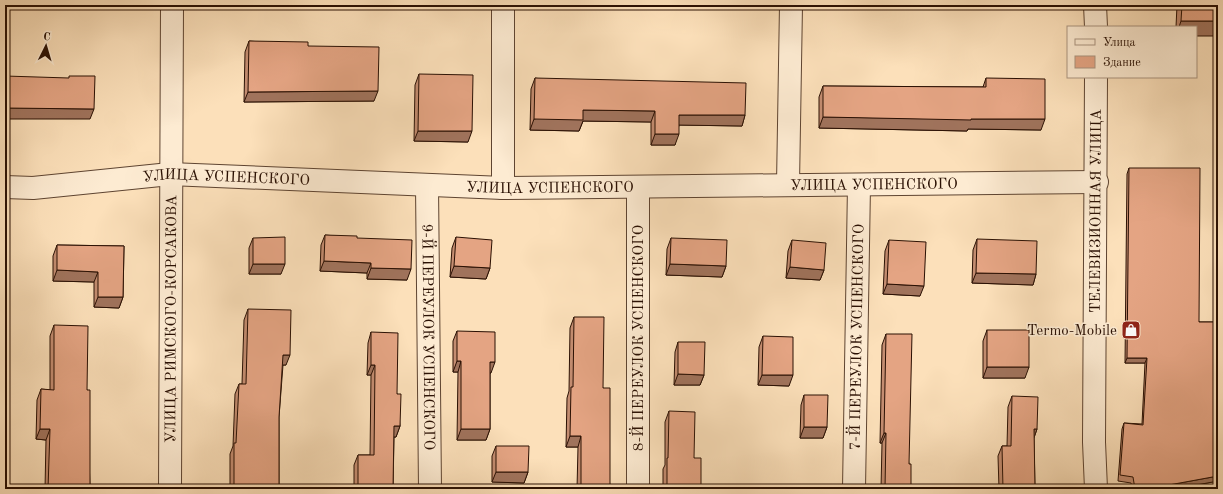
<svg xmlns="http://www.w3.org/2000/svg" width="1223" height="494" viewBox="0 0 1223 494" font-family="'Old Standard TT',serif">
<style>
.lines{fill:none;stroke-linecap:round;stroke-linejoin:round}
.street-casing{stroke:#5e4431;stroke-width:24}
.street{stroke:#fdebd2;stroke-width:22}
.wall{fill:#c48d71;stroke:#2a1003}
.shaded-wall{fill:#a0735c;stroke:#2a1003}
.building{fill:#e4a483;stroke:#2a1003}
.labels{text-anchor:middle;stroke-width:3;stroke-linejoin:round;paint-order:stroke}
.street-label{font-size:15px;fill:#2a1003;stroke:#fdebd2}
.poi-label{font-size:15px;fill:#2a1003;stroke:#fdebd2;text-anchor:end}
</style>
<rect width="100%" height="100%" fill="#fce0ba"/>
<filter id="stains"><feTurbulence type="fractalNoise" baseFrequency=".005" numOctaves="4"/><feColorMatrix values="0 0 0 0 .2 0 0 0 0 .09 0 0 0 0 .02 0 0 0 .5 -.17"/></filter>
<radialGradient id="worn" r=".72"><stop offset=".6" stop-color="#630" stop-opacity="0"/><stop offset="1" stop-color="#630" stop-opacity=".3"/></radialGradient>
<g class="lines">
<defs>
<g id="street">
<path d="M503 5V188"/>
<path d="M1095 5 1096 27"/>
<path d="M788 184 791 5"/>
<path id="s1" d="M427 185 430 489"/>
<path id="s2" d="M5 187 33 188 170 174 503 188 1097 182"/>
<path id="s3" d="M170 489 172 5"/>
<path d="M638 489V187"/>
<path id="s4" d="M854 489 859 185"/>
<path id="s5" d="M1096 489 1094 442 1096 77"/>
</g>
</defs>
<use href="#street" class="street-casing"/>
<use href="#street" class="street"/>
</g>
<g class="wall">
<path d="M1177 5H1218L1196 27H1176Z"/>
<path d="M249 41 308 46 374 101 244 102 245 52Z"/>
<path d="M419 74 468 142 414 141 415 85Z"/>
<path d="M535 78 745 115 742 126 679 125 675 145H651V122L583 121 579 131 530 130 531 89Z"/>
<path d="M986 78 1041 130 968 129 967 131 819 128V97L823 86 983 87Z"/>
<path d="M1129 168 1199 322H1218V481L1175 489H1132L1131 483 1118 481 1122 429 1124 423 1142 424 1145 363H1125L1127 174Z"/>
<path d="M325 235 357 238 407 280 367 279V273L320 271 321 245Z"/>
<path d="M456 237 490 268 486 279 450 277 452 248Z"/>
<path d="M253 238 281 274H249V248Z"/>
<path d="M671 238 726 266 722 277 666 275 667 249Z"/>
<path d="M977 239 1036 274 1033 285 972 283 973 250Z"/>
<path d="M792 240 824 270 820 280 786 278 788 251Z"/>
<path d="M889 240 920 296 883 294 885 251Z"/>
<path d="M57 245 124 246 123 297 119 308 94 307V282L53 281V256Z"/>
<path d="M248 309 286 365H283L279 417V489H230V454L233 446 235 394 239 384H242L244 320Z"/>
<path d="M574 317 603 388 610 489H577L578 447H566L567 398 569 391 570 328Z"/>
<path d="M54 325 87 390 90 489H45L46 440 36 439 37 400 41 389 50 390V336Z"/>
<path d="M987 330 1025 378H983V341Z"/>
<path d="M457 331 491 373H490V429L486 440H457L458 372H453V341Z"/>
<path d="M371 332 397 394 400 426 396 437H394L393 489H354V465L358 455H370L371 375H367L368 343Z"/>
<path d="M886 334 909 464 911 489H881L882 443H880L882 345Z"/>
<path d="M763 336 789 386 758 385 759 347Z"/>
<path d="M678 342 704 375 700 385H674L675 352Z"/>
<path d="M804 395 827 427 823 438H800L801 405Z"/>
<path d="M1012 396 1037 429 1034 438 1035 489H999L998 456 1002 446H1007L1008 407Z"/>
<path d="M669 411 694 458 700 489H663V469L665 465V422Z"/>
<path d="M496 446 528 472 524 483 492 482V456Z"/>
</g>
<g class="shaded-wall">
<path d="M410 5H464L463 7H409Z"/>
<path d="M1181 21H1218V36H1196V27H1179Z"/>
<path d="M378 91 374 101 244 102 248 92Z"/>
<path d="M5 108 94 109 90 119H5Z"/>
<path d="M583 110 655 111 651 122 583 121 579 131 530 130 534 119Z"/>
<path d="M679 115H745L742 126 675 125Z"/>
<path d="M823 117 971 119H1045L1041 130 968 129 967 131 819 128Z"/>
<path d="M418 131H472L468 142 414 141Z"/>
<path d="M655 134H679L675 145H651Z"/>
<path d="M324 261 371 263 367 273 320 271Z"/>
<path d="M253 264H285L281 274H249Z"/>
<path d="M670 264 726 266 722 277 666 275Z"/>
<path d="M454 266 490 268 486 279 450 277Z"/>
<path d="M790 267 824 270 820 280 786 278Z"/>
<path d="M371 268 411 269 407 280 367 279Z"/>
<path d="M57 270 98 272 94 282 53 281Z"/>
<path d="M976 273 1036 274 1033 285 972 283Z"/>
<path d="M887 284 924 286 920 296 883 294Z"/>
<path d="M98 297H123L119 308 94 307Z"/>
<path d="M283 355H290L286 365H280Z"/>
<path d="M1127 358H1147L1145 363H1125Z"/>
<path d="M457 361H461L458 372H453Z"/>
<path d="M490 362H495L491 373H487Z"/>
<path d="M371 365H375L371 375H367Z"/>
<path d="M987 367H1029L1025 378H983Z"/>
<path d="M678 374 704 375 700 385H674Z"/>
<path d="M762 375H793L789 386 758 385Z"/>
<path d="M394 426H400L396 437H390Z"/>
<path d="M804 427H827L823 438H800Z"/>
<path d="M40 429H50L46 440 36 439Z"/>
<path d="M461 429H490L486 440H457Z"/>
<path d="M1034 429H1037L1033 440Z"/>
<path d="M884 433H886L882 443H880Z"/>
<path d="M570 436H581L578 447H566Z"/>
<path d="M496 472H528L524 483 492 482Z"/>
<path d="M1218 476V481L1175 489H1147Z"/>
<path d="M667 486H701L700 489H666Z"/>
</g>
<g class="building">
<path d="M1182 5H1218V21H1181Z"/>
<path d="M249 41 308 42V46L379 47 378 91 248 92Z"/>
<path d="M419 74 473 75 472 131H418Z"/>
<path d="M5 76 69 78V76H95L94 109 5 108Z"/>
<path d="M535 78 746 83 745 115H679V134H655V111L583 110V120L534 119Z"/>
<path d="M986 78 1045 79V119H971V120L823 117V86L986 87Z"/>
<path d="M1129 168H1200L1199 322H1218V476L1147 489H1135L1133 477 1120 475 1124 423 1143 425 1147 358H1127Z"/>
<path d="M325 235 357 236V238L412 240 411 269 371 268V263L324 261Z"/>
<path d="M285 237V264H253V238Z"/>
<path d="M456 237 492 240 490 268 454 266Z"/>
<path d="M671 238 727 240 726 266 670 264Z"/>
<path d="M977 239 1037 241 1036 274 976 273Z"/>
<path d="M792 240 826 243 824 270 790 267Z"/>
<path d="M889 240 926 242 924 286 887 284Z"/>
<path d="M57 245 124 246 123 297H98V272L57 270Z"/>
<path d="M248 309 291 310 290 355H283L279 417V489H234V443H236L239 384H246Z"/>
<path d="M574 317H604L603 388H610V489H581V436H570L571 387H573Z"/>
<path d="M54 325 88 326 87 390H90V489H48L50 429H40L41 389 54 390Z"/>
<rect x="987" y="330" width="42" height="37"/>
<path d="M457 331 495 332V362H490V429H461V361H457Z"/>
<path d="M371 332 398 333 397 394H401L400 426H394L393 489H358V455H374L375 365H371Z"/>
<path d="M886 334H912L909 464H911V489H885L886 433H884Z"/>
<path d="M763 336 793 337V375H762Z"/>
<path d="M678 342H705L704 375 678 374Z"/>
<path d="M804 395H828L827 427H804Z"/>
<path d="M1012 396 1038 397 1037 429H1034L1035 489H1003L1002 446H1011Z"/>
<path d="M669 411 695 412 694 458H701V486H667V458H668Z"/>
<path d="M496 446H529L528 472H496Z"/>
</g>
<defs>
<symbol id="shop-square" viewBox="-11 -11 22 22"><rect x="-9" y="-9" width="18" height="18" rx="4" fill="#8f2418" stroke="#fdebd2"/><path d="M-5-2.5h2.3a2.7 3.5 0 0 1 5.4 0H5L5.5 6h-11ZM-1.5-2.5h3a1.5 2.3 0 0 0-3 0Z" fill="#fff"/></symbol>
</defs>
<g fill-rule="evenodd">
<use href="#shop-square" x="1120" y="319" width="22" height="22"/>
</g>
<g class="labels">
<g class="street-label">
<text dy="5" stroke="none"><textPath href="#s2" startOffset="222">УЛИЦА УСПЕНСКОГО</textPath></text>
<text dy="5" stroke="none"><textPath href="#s2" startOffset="870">УЛИЦА УСПЕНСКОГО</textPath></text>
<text dy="5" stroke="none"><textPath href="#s2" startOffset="546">УЛИЦА УСПЕНСКОГО</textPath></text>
<text dy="5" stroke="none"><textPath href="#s5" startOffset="278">ТЕЛЕВИЗИОННАЯ УЛИЦА</textPath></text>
<text dy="5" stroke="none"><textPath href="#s3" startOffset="170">УЛИЦА РИМСКОГО-КОРСАКОВА</textPath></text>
<text dy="5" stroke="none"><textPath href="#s1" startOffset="152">9-Й ПЕРЕУЛОК УСПЕНСКОГО</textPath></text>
<text dy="5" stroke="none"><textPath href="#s4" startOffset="152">7-Й ПЕРЕУЛОК УСПЕНСКОГО</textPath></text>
<text transform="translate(638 338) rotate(-90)" y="5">8-Й ПЕРЕУЛОК УСПЕНСКОГО</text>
</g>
<g class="poi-label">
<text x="1117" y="335">Termo-Mobile</text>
</g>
</g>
<rect width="1223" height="494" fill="none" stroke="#fce0ba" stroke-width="20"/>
<rect x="6" y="6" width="1211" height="482" fill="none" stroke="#2a1003" stroke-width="2"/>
<rect x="10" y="10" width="1203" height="474" fill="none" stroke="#2a1003"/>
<rect x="1067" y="26" width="130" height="52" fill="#fdebd2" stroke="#a9937f"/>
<rect x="1075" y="39" width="20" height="6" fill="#fdebd2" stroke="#a9937f"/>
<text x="1103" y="46" font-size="12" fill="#2a1003">Улица</text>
<rect x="1075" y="56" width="20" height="12" fill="#e4a483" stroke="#a9937f"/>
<text x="1103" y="66" font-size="12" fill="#2a1003">Здание</text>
<g transform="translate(46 46) rotate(5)" stroke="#fdebd2" stroke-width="3" paint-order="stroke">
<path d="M0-3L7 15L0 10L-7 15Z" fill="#2a1003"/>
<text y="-6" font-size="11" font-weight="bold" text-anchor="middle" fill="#2a1003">С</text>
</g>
<rect width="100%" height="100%" filter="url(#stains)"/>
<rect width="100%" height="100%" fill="url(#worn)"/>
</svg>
